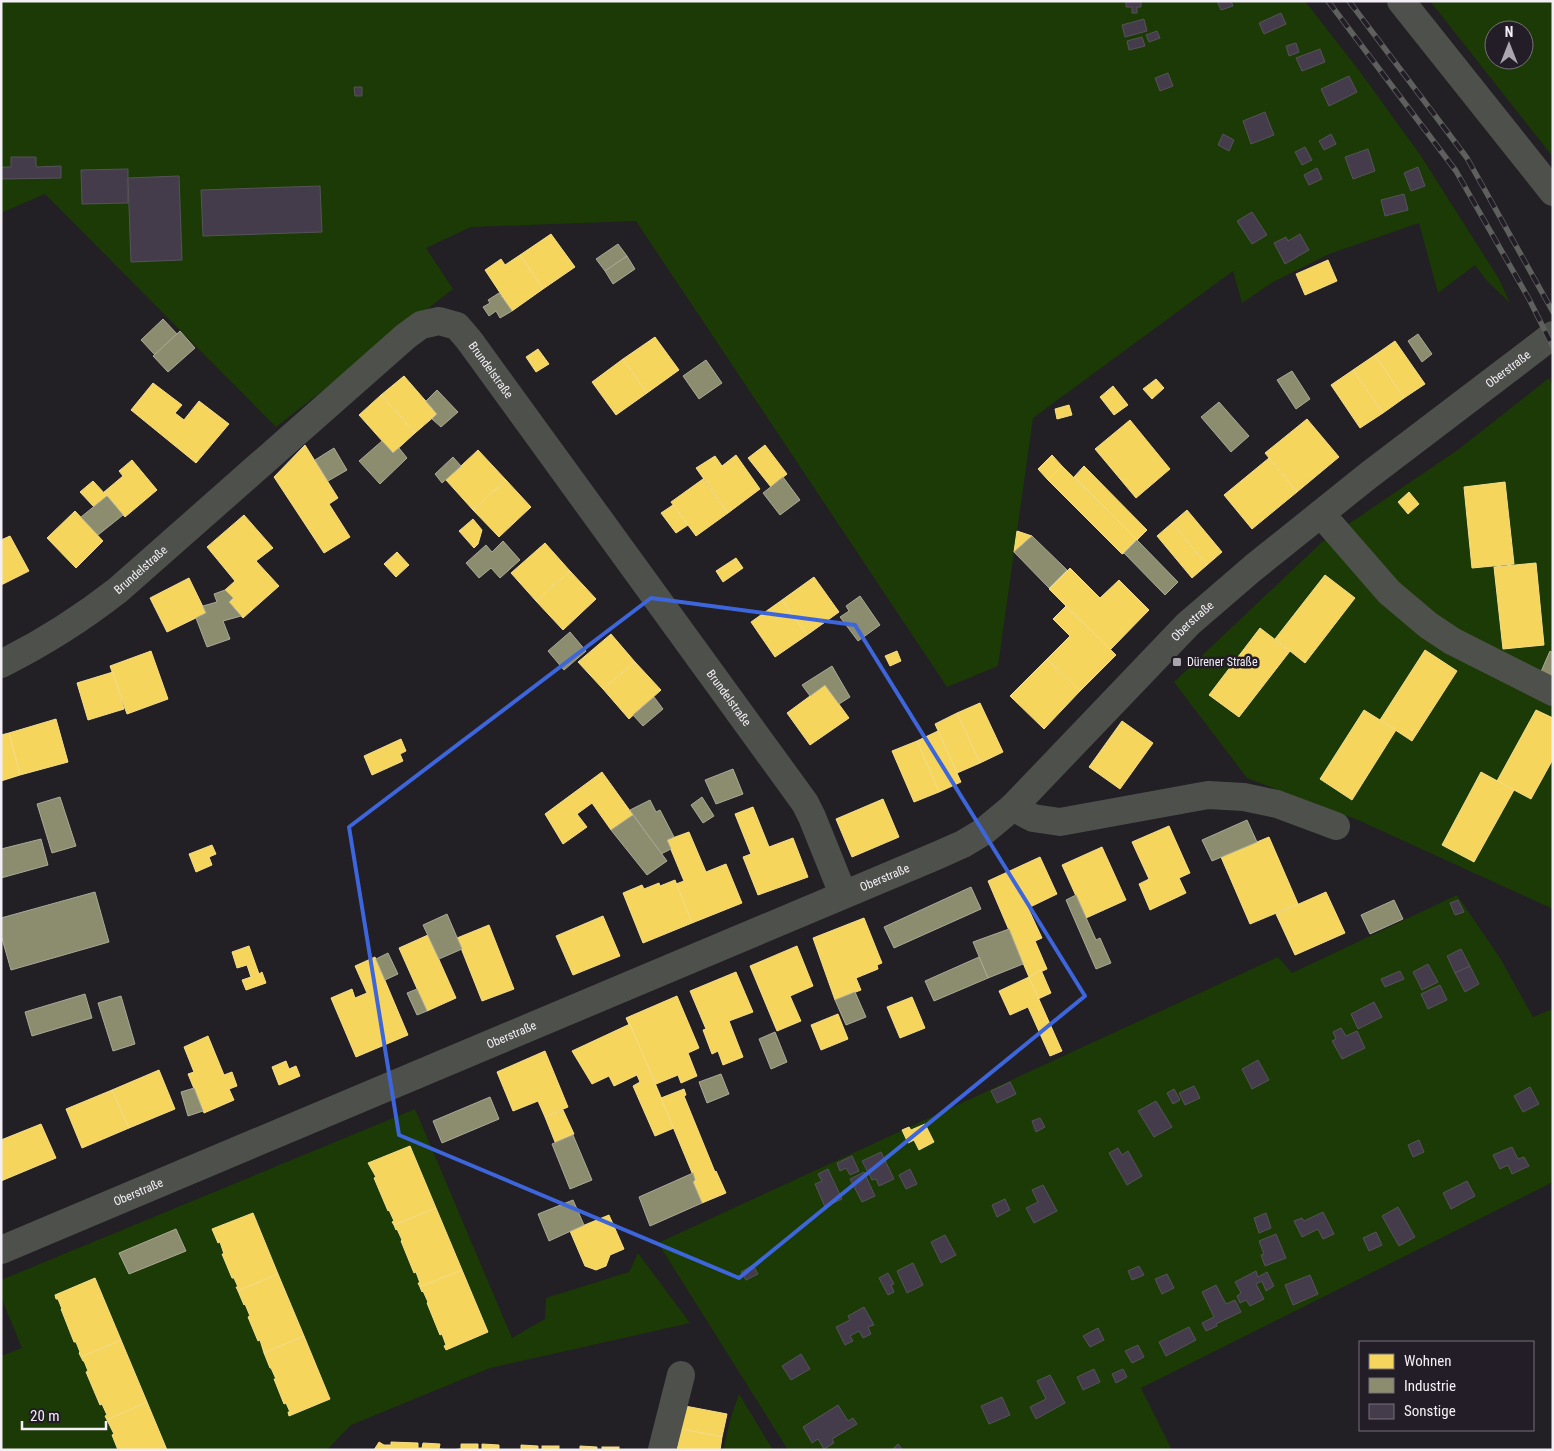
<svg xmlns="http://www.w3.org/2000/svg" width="1554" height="1451" viewBox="0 0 1554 1451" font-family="'Roboto Condensed',sans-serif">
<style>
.green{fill:#1c3a05;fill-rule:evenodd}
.homes{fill:#f6d55c;stroke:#f5dd8a}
.industry{fill:#8c8c6e;stroke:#abaa97}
.building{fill:#443c4a;stroke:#565359}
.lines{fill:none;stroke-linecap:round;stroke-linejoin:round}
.minor{stroke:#4e514b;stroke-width:28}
.rail-casing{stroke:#5e605d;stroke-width:5.5}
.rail{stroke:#231d27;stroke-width:4;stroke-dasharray:11;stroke-linecap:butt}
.marked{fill:none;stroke:#3d66dc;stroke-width:4;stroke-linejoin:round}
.poi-dot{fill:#aaa6ad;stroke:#231d27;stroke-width:2}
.labels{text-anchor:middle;stroke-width:5;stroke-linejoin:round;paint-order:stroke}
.street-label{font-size:12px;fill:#f4eff6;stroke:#231d27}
.poi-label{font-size:12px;fill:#f4eff6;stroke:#231d27;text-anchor:start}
</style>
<rect width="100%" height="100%" fill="#221f25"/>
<g class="green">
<path d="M1 1H1305L1361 73 1421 156 1499 279 1510 303 1486 280 1475 265 1438 293 1419 223 1329 254 1273 282 1242 303 1233 271 1033 418 998 666 947 687 636 221 471 227 426 248 453 289 276 427 45 194 1 213Z"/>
<path d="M1430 1H1553V157ZM1494 30H1524V60H1494Z"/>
<path d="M1549 378 1553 386V909L1358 820 1247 778 1174 682 1322 542 1459 449Z"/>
<path d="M1457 895 1500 958 1533 1017 1553 1009V1182L1141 1388 1172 1450H788L658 1243 1278 957 1292 973Z"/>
<path d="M415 1109 512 1338 545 1319 546 1298 629 1272 638 1253 690 1323 490 1368 351 1425 327 1450H1V1356L22 1348 1 1297V1280Z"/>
<path d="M739 1394 773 1450H723L731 1417Z"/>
</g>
<g class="homes">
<path d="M551 234 575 267 543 289 520 255Z"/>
<path d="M520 255 543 289 512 311 485 270 501 259 505 265Z"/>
<path d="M1328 260 1337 281 1305 295 1296 274Z"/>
<path d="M655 337 679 370 647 393 623 359Z"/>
<path d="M1395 341 1425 384 1404 398 1375 355Z"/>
<path d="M538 349 549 364 536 372 526 357Z"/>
<path d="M1375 355 1404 398 1383 413 1353 370Z"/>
<path d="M623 359 647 393 616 415 592 382Z"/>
<path d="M1353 370 1383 413 1360 428 1331 385Z"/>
<path d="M404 376 437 414 415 433 381 395Z"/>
<path d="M1156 379 1164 388 1152 399 1143 389Z"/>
<path d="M153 383 182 405 175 413 184 420 199 401 229 424 196 463 131 410Z"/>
<path d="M1113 386 1128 405 1114 415 1100 397Z"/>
<path d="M381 395 415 433 393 453 359 415Z"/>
<path d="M1069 405 1072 415 1057 419 1055 409Z"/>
<path d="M1307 419 1339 457 1297 492 1265 453Z"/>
<path d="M1130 420 1170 469 1136 498 1095 449Z"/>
<path d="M305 445 338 498 329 504 350 537 324 553 274 477Z"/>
<path d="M765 445 787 474 771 487 748 458Z"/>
<path d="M478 450 506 480 473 510 446 480Z"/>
<path d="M736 455 760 489 728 513 696 468 715 456 722 466Z"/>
<path d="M1052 455 1062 466 1048 480 1038 469Z"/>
<path d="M1269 458 1297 492 1252 529 1224 495Z"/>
<path d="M132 460 157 490 125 517 104 492 123 476 119 471Z"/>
<path d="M1062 466 1137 540 1124 553 1122 554 1048 480Z"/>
<path d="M1084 466 1147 530 1137 540 1074 477Z"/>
<path d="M703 479 728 513 696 536 671 502Z"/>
<path d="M506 480 531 507 499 537 473 510Z"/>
<path d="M93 481 107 496 94 507 80 492Z"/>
<path d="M1505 482 1514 564 1472 568 1464 487Z"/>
<path d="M1409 492 1419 504 1408 514 1398 502Z"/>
<path d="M673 505 688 525 676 533 661 513Z"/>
<path d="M1187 510 1222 552 1207 565 1172 523Z"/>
<path d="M75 511 103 541 76 568 47 538Z"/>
<path d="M244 515 273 548 256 561 279 586 243 618 229 602 233 598 225 590 235 581 207 547Z"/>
<path d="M473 519 482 530 478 544 474 548 459 531Z"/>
<path d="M1172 523 1207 565 1192 578 1157 536Z"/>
<path d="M1017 531 1032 536 1014 552Z"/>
<path d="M10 536 29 571 1 585V540Z"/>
<path d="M545 543 570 571 536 601 511 573Z"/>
<path d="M397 552 409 565 396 577 384 564Z"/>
<path d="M736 558 743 568 723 582 716 571Z"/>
<path d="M1536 563 1544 645 1503 649 1494 567Z"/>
<path d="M1070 568 1100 598 1119 580 1149 610 1110 650 1049 589Z"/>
<path d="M570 571 596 599 563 630 536 601Z"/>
<path d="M1325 575 1355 598 1305 663 1275 639Z"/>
<path d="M814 577 839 612 807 635 782 600Z"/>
<path d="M189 578 206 613 167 632 150 598Z"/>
<path d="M782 600 807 635 775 657 751 622Z"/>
<path d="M1066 606 1116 655 1080 691 1047 659 1070 636 1053 619Z"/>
<path d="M1260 628 1290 651 1239 717 1209 695Z"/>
<path d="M611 634 635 662 603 689 578 662Z"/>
<path d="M1425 650 1457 671 1412 741 1380 720Z"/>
<path d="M151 651 168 699 127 714 110 666Z"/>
<path d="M897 651 901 661 890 666 885 656Z"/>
<path d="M1047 659 1080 691 1044 729 1010 696Z"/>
<path d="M635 662 661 690 629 719 603 689Z"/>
<path d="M113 672 124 709 88 720 77 683Z"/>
<path d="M825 685 849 718 810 745 787 713Z"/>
<path d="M980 703 1003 752 980 763 957 713Z"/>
<path d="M1364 710 1396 730 1352 800 1320 779Z"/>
<path d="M1536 710 1553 718V759L1531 799 1497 781Z"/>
<path d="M957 713 980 763 957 773 935 724Z"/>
<path d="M56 719 68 762 20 775 9 733Z"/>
<path d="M1122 721 1153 743 1120 789 1089 767Z"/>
<path d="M938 731 961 782 939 792 917 741Z"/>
<path d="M9 733 20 775 1 781V735Z"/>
<path d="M401 739 406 751 400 754 403 761 372 775 364 756Z"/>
<path d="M917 741 939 792 914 802 892 751Z"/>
<path d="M602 772 633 815 611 830 592 803 577 814 587 827 563 844 545 814Z"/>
<path d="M1481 772 1514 790 1474 862 1442 845Z"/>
<path d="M883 799 899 837 852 857 836 819Z"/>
<path d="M753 807 769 847 793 838 808 877 758 895 743 857 751 854 735 814Z"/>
<path d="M1169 826 1190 873 1179 878 1186 893 1150 910 1139 884 1149 879 1132 842Z"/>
<path d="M689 832 706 872 726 864 742 903 692 923 676 884 684 881 667 840Z"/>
<path d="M1269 837 1298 904 1250 924 1221 857Z"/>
<path d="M212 845 216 854 209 857 212 865 196 872 189 854Z"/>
<path d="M1102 847 1126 900 1086 918 1062 865Z"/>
<path d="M1040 857 1057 894 1028 908 1042 938 1035 941 1047 969 1029 977 988 881Z"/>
<path d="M675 880 692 923 643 943 623 893 642 885 644 889 659 883 660 886Z"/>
<path d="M1326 892 1345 933 1295 955 1276 914Z"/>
<path d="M603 916 620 956 573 975 556 936Z"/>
<path d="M864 918 882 963 877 965 878 969 856 978 861 990 835 1000 813 938Z"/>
<path d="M489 925 514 989 482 1001 457 938Z"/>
<path d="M428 935 456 998 427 1011 399 948Z"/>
<path d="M249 946 259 974 262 972 266 983 246 990 242 980 251 977 247 965 237 968 232 952Z"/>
<path d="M797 946 813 986 790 996 801 1021 777 1031 750 966Z"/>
<path d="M375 957 408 1035 356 1057 331 998 352 989 355 998 367 993 355 966Z"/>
<path d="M1041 970 1051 993 1038 999 1029 977Z"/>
<path d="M736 972 753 1012 729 1021 743 1057 723 1065 718 1051 712 1054 703 1030 706 1029 690 991Z"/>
<path d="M1029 977 1062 1051 1050 1056 1028 1007 1010 1015 999 991Z"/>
<path d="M677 996 699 1048 688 1053 697 1076 681 1083 678 1075 656 1084 626 1018Z"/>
<path d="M912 997 925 1028 900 1038 887 1007Z"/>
<path d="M838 1014 848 1039 821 1050 811 1025Z"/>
<path d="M630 1024 674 1128 655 1136 633 1086 640 1082 637 1075 614 1086 609 1076 592 1084 572 1051Z"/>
<path d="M208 1036 224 1075 232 1072 237 1086 229 1089 234 1100 204 1113 188 1074 194 1072 184 1047Z"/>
<path d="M545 1051 568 1107 545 1117 538 1101 513 1111 497 1072Z"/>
<path d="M286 1061 289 1069 296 1066 300 1076 279 1085 272 1067Z"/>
<path d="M159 1070 175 1109 129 1128 112 1090Z"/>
<path d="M684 1089 686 1095 684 1096 715 1172 716 1171 726 1193 702 1203 693 1182 695 1180 661 1098Z"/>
<path d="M112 1090 129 1128 82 1148 66 1109Z"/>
<path d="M563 1110 574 1134 555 1142 545 1117Z"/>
<path d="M41 1124 56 1158 1 1181V1140Z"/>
<path d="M925 1124 934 1142 919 1150 914 1140 908 1143 902 1130 909 1127 911 1130Z"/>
<path d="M410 1146 436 1208 394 1225 392 1222 394 1221 389 1210 388 1211 374 1178 376 1177 368 1163Z"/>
<path d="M436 1208 462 1270 420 1287 418 1283H420L416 1272 414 1273 401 1241 402 1240 397 1229 396 1230 394 1225Z"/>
<path d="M253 1213 278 1274 238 1291 236 1287H238L234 1278H232L222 1254H224L220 1242 218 1243 212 1229Z"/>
<path d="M609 1215 624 1249 610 1255 606 1266 596 1270 585 1266 570 1231Z"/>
<path d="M462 1270 488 1332 446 1350 444 1346 446 1345 442 1334 440 1335 427 1303 428 1302 423 1291 422 1292 420 1287Z"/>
<path d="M278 1274 304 1336 264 1353 260 1340 258 1341 248 1317 250 1316 245 1304 244 1305 238 1291Z"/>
<path d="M95 1278 121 1340 81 1357 79 1353 80 1352 76 1342H74L61 1309H62L58 1299H56L55 1295Z"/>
<path d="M304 1336 330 1399 289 1416 288 1412H290L286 1403 284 1404 274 1379H276L271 1368H270L264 1353Z"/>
<path d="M121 1340 147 1402 107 1420 105 1416 107 1415 102 1404 100 1405 86 1372 88 1371 84 1361H83L81 1357Z"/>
<path d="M147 1402 167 1450H118L112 1435 114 1434 107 1420Z"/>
<path d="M685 1406 727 1414 722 1437 681 1429Z"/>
<path d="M681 1429 722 1437 720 1450H677Z"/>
<path d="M379 1442 384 1445H391V1442L418 1443V1448H422L423 1443 440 1444 439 1449 450 1450H374Z"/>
<path d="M461 1444H478V1450H482V1444L499 1445V1450H450L461 1449Z"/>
<path d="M521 1445 538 1446V1450H521Z"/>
<rect x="542" y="1446" width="17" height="4"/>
<path d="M580 1446 597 1447V1450H580Z"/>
<rect x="602" y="1447" width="17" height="3"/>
</g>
<g class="industry">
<path d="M618 244 627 256 605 271 596 259Z"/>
<path d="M627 256 635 269 613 284 605 271Z"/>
<path d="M499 293 512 311 500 318 496 311 489 316 483 307 490 303 488 300Z"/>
<path d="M163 319 177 334 155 355 141 340Z"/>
<path d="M180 331 195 348 168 372 153 356Z"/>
<path d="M1418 334 1432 354 1422 362 1408 341Z"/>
<path d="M706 360 722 383 699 399 683 376Z"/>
<path d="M1292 371 1310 399 1296 409 1277 380Z"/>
<path d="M437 390 458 412 441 427 432 419 437 414 426 401Z"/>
<path d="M1219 402 1249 436 1231 452 1201 417Z"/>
<path d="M382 441 393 453 399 448 407 458 380 484 359 461Z"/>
<path d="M334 448 347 470 328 481 315 460Z"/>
<path d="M453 457 461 466 442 483 435 474Z"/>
<path d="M783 477 800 500 780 515 763 493Z"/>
<path d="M107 496 123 515 98 535 81 517Z"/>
<path d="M1032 536 1067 570 1049 588 1014 552Z"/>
<path d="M1137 540 1178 582 1165 595 1124 553Z"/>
<path d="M503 541 520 560 500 578 491 568 479 578 466 563 486 545 492 552Z"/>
<path d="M225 590 233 598 229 602 241 616 223 621 230 639 207 647 196 618 206 613 203 606 217 602 214 594Z"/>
<path d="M860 596 880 625 858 641 840 617 849 611 846 606Z"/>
<path d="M570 632 586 651 564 670 548 651Z"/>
<path d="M1550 651 1553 653V679L1540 674Z"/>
<path d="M832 666 850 697 839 704 825 685 810 696 802 685Z"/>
<path d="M654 697 663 709 643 726 633 715Z"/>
<path d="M733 769 743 794 716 804 705 780Z"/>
<path d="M60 797 76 846 52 853 37 804Z"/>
<path d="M702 797 714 816 703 823 691 805Z"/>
<path d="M650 800 656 812 660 810 674 837 667 840 671 849 661 854 630 810Z"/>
<path d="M633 815 667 861 647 875 611 830Z"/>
<path d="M1247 820 1257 842 1212 861 1202 840Z"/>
<path d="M41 839 48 865 1 878V849Z"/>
<path d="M971 887 981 909 894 948 884 927Z"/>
<path d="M95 892 109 942 11 970 1 935V918Z"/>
<path d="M1076 895 1096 940 1100 938 1111 963 1096 969 1066 900Z"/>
<path d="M1394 900 1403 919 1370 934 1361 915Z"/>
<path d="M447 914 462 949 439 959 423 925Z"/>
<path d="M1009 929 1023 964 988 978 973 942Z"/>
<path d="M388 953 398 974 385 980 376 959Z"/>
<path d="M979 957 988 978 934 1001 925 981Z"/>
<path d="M417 989 427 1011 417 1015 407 993Z"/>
<path d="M855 992 866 1017 846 1025 835 1000Z"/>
<path d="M85 994 92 1018 32 1036 25 1012Z"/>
<path d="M121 996 135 1044 113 1051 98 1003Z"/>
<path d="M775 1032 787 1062 771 1069 759 1039Z"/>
<path d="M721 1074 729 1094 707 1103 699 1082Z"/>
<path d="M194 1088 203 1111 188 1116 181 1092Z"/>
<path d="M490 1097 499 1119 442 1143 433 1121Z"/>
<path d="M573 1135 592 1180 570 1189 552 1144Z"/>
<path d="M693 1173 695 1180 693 1182 702 1203 650 1226 639 1197Z"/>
<path d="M573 1200 584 1225 549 1241 538 1214Z"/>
<path d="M176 1229 186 1251 129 1274 119 1253Z"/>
</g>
<g class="building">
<path d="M1126 1H1141V7H1137V13H1132V7H1126Z"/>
<path d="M1217 1H1231L1233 6 1221 10Z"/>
<path d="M1281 13 1286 24 1264 34 1259 23Z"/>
<path d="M1144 19 1147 31 1125 37 1122 25Z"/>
<path d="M1157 31 1160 38 1149 42 1146 35Z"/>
<path d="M1142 37 1145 46 1129 50 1127 41Z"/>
<path d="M1296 43 1299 52 1289 56 1286 46Z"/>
<path d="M1320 49 1325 62 1302 71 1296 58Z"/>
<path d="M1168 73 1173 86 1160 91 1155 78Z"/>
<path d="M1349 76 1357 92 1329 106 1321 89Z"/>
<path d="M354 87H362V96H355Z"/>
<path d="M1265 112 1274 135 1251 144 1243 121Z"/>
<path d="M1223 134 1234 140 1229 151 1218 145Z"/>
<path d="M1331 134 1336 144 1324 150 1319 141Z"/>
<path d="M1305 147 1312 160 1302 165 1295 152Z"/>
<path d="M1368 149 1375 171 1353 179 1345 157Z"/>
<path d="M11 157H36V167L61 166V178L1 179V167H11Z"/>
<path d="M1418 167 1425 186 1411 191 1404 173Z"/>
<path d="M1317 168 1322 179 1309 185 1304 175Z"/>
<path d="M128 169V203L82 204 81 170Z"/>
<path d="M179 176 182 260 131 262 128 178Z"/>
<path d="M320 186 322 232 203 236 201 190Z"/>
<path d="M1404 194 1408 210 1385 216 1381 200Z"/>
<path d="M1252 212 1267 235 1252 244 1237 221Z"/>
<path d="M1300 234 1309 250 1285 264 1274 243 1286 237 1288 241Z"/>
<path d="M1458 900 1464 912 1455 915 1450 903Z"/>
<path d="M1461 949 1470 966 1455 973 1447 956Z"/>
<path d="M1428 964 1438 982 1422 990 1413 972Z"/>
<path d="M1470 966 1479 984 1465 992 1455 973Z"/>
<path d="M1400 971 1404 979 1385 987 1381 979Z"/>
<path d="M1440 985 1447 1000 1428 1009 1421 994Z"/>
<path d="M1374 1002 1382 1017 1358 1029 1351 1014Z"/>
<path d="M1341 1028 1346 1036 1357 1031 1365 1048 1342 1059 1332 1041 1336 1039 1333 1032Z"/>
<path d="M1258 1060 1269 1080 1252 1089 1242 1069Z"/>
<path d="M1010 1082 1016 1094 997 1103 991 1091Z"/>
<path d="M1194 1086 1200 1098 1185 1105 1179 1093Z"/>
<path d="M1530 1087 1539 1104 1523 1112 1514 1096Z"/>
<path d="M1174 1089 1180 1100 1173 1104 1167 1093Z"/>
<path d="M1156 1101 1172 1127 1154 1137 1138 1111Z"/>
<path d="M1040 1118 1045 1127 1036 1132 1032 1121Z"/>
<path d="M1419 1140 1424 1152 1413 1157 1408 1145Z"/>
<path d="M1512 1147 1518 1159 1524 1157 1529 1166 1512 1174 1508 1165 1500 1169 1493 1155Z"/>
<path d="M1118 1148 1122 1155 1128 1151 1142 1176 1127 1185 1109 1153Z"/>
<path d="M881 1152 894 1179 879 1186 876 1179 872 1180 862 1161Z"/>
<path d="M852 1156 859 1171 850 1175 846 1168 840 1171 837 1163Z"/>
<path d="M828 1169 842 1199 825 1207 815 1184 822 1181 818 1174Z"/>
<path d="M910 1169 917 1184 906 1189 899 1175Z"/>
<path d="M864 1172 875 1196 862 1202 850 1179Z"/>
<path d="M1467 1181 1475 1196 1451 1209 1443 1193Z"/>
<path d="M1043 1185 1057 1211 1034 1223 1026 1208 1038 1202 1032 1190Z"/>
<path d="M1005 1199 1010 1210 997 1217 992 1205Z"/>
<path d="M1398 1207 1415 1237 1399 1246 1382 1216Z"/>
<path d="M1323 1212 1334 1234 1323 1239 1318 1229 1302 1237 1294 1221 1302 1218 1304 1221Z"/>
<path d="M1266 1213 1271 1228 1259 1233 1254 1218Z"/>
<path d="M1376 1232 1382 1245 1369 1251 1363 1238Z"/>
<path d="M1276 1234 1286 1258 1265 1266 1261 1255 1264 1254 1259 1241Z"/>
<path d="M945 1235 956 1255 941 1263 931 1242Z"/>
<path d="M913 1263 923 1285 907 1293 897 1271Z"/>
<path d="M753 1265 758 1274 746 1280 741 1272Z"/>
<path d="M1139 1266 1144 1275 1132 1280 1128 1271Z"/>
<path d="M1256 1271 1258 1277 1267 1272 1274 1286 1266 1291 1262 1281 1256 1284 1264 1299 1250 1306 1246 1300 1240 1303 1237 1296 1241 1293 1235 1282Z"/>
<path d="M888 1273 894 1284 891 1285 894 1292 888 1295 879 1278Z"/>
<path d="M1167 1274 1174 1288 1162 1294 1155 1279Z"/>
<path d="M1310 1275 1318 1294 1293 1305 1285 1285Z"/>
<path d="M1216 1285 1226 1304 1235 1300 1241 1312 1216 1324 1217 1326 1206 1331 1202 1323 1214 1317 1202 1292Z"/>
<path d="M864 1307 874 1325 868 1327 871 1334 863 1338 859 1331 850 1336 853 1341 845 1345 836 1327 850 1320 848 1316Z"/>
<path d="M1189 1327 1196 1340 1166 1356 1159 1342Z"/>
<path d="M1098 1328 1104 1340 1090 1347 1083 1336Z"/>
<path d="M1138 1345 1144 1357 1132 1363 1125 1351Z"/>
<path d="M801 1354 810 1369 791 1380 782 1366Z"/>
<path d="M1094 1369 1100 1382 1083 1390 1077 1377Z"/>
<path d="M1123 1369 1127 1377 1116 1383 1112 1374Z"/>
<path d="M1050 1375 1065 1403 1036 1419 1030 1407 1046 1399 1037 1381Z"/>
<path d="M1002 1397 1010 1415 989 1424 981 1406Z"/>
<path d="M838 1405 848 1421 853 1418 857 1424 832 1439 834 1443 824 1449 818 1439 812 1443 803 1427Z"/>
<path d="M898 1444 903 1450H892Z"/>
</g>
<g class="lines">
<g class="minor">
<path d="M1401 1 1553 192"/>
<path d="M1322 515 1389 592 1428 625 1452 641 1553 692"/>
<path id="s1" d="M1 664C43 643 81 619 118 590L406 336 421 325 439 321 457 326 469 340 805 803 812 817 843 894"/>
<path d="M1013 807 1033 818 1060 822 1208 795 1244 797 1277 804 1336 826"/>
<path id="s2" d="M1 1250 936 856 963 844 983 832 1013 807 1188 624 1253 568 1369 475 1553 335"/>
<path d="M662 1450 681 1375"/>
</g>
<defs>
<g id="rail">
<path d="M1328 1 1456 171 1529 299 1553 347"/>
<path d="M1349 1 1467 158 1553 312"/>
</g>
</defs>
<use href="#rail" class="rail-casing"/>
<use href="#rail" class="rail"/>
</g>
<path class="marked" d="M651 598 855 625 1085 996 739 1278 399 1135 349 827Z"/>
<rect class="poi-dot" x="1172" y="657" width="10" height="10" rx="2.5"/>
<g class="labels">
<g class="street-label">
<text dy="4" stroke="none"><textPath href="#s2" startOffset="1769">Oberstraße</textPath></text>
<text dy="4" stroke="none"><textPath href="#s1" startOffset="634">Brundelstraße</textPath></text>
<text dy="4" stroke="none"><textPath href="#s1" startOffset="169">Brundelstraße</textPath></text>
<text dy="4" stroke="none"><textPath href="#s2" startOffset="1365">Oberstraße</textPath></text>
<text dy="4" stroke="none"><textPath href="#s1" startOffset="1039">Brundelstraße</textPath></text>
<text dy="4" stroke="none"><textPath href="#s2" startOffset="959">Oberstraße</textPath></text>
<text dy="4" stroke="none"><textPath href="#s2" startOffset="554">Oberstraße</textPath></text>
<text dy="4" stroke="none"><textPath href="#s2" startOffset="149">Oberstraße</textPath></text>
</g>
<g class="poi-label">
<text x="1187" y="666">Dürener Straße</text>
</g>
</g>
<rect width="1554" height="1451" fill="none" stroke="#f4eff6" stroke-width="5"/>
<rect x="1359" y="1341" width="175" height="90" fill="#231d27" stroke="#77717a"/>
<rect x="1369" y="1354" width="25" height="15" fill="#f6d55c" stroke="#77717a"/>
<text x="1404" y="1366" font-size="15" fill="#f4eff6">Wohnen</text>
<rect x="1369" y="1378" width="25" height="15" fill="#8c8c6e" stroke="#77717a"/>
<text x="1404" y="1391" font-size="15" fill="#f4eff6">Industrie</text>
<rect x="1369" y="1404" width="25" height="15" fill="#443c4a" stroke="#77717a"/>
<text x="1404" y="1416" font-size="15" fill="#f4eff6">Sonstige</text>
<g transform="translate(1509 45)"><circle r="24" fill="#231d27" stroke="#77717a"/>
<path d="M0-4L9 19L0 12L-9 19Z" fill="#aaa6ad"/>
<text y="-8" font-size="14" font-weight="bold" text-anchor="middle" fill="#f4eff6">N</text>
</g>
<path d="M22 1421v8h84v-8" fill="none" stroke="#f4eff6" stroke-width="2.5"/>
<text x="30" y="1421" font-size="15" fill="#f4eff6" stroke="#231d27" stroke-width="4" paint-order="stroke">20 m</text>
</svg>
